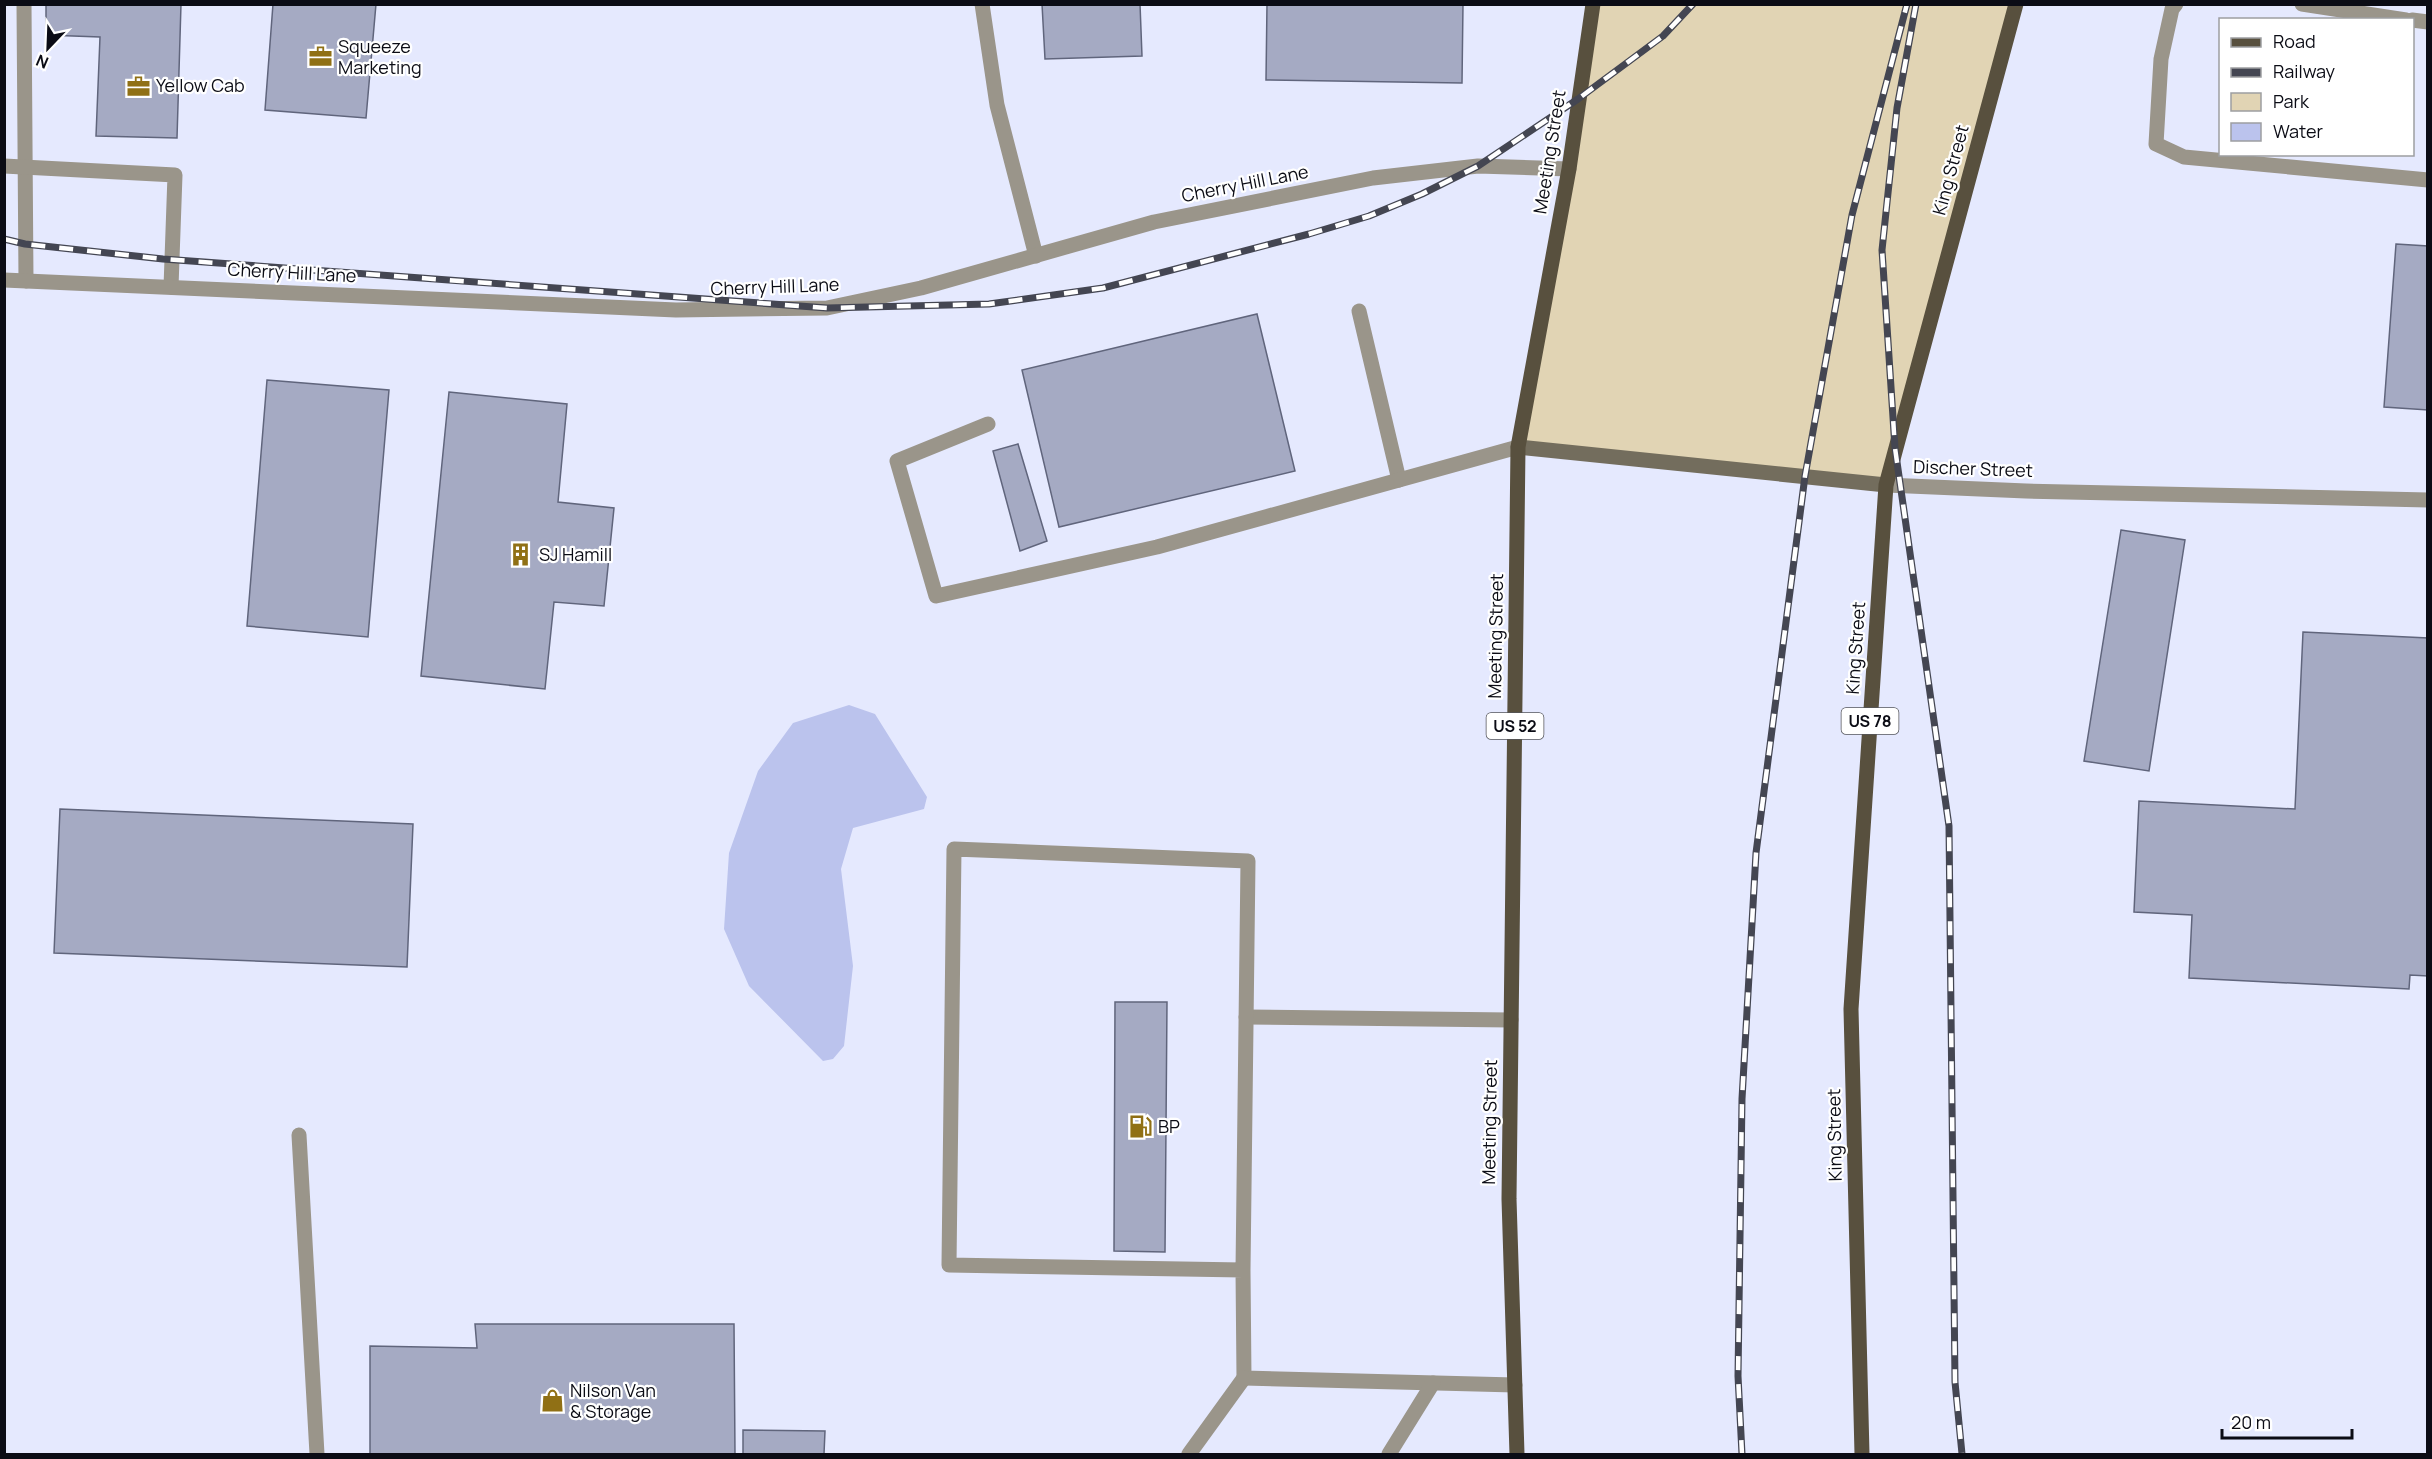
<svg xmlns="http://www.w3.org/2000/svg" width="2432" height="1459" viewBox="0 0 2432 1459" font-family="Manrope,sans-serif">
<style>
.green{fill:#e1d4b4}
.water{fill:#bbc3ed}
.building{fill:#a5aac3;stroke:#60657c;stroke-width:1.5}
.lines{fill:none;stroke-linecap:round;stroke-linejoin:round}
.lane{stroke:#9a958a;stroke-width:15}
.street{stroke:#9a958a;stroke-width:15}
.secondary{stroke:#736d5d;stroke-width:15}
.primary{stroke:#58503e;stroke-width:15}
.rail-casing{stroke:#444652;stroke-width:7}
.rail{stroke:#fff;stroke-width:4.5;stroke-dasharray:14;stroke-linecap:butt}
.labels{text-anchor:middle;stroke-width:4.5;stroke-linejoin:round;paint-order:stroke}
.shield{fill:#fff;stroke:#54555b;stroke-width:1.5}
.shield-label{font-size:16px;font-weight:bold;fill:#0b0c15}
.poi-label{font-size:18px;fill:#0b0c15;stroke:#fff;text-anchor:start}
.street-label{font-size:18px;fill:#0b0c15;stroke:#fff}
</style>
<rect width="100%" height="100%" fill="#e5e9fe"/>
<path class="green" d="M1593 5H2016L1886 485 1518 447Z"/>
<path class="water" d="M849 705 875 714 927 797 924 809 853 828 841 869 853 966 844 1046 833 1059 823 1061 749 986 724 929 729 853 758 771 793 723Z"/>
<g class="building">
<path d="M46 4H181L177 138 96 136 100 37 46 35Z"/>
<path d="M273 4H376L366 118 265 110Z"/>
<path d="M1042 4H1140L1142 56 1045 59Z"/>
<path d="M1267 4H1463L1462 83 1266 80Z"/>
<path d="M2396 244 2428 246V410L2384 407Z"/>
<path d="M1257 314 1295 471 1059 527 1022 370Z"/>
<path d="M267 380 389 390 368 637 247 626Z"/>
<path d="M449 392 567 404 558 502 614 508 604 606 554 602 545 689 421 676Z"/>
<path d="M1018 444 1047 541 1020 551 993 451Z"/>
<path d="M2121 530 2185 540 2149 771 2084 761Z"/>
<path d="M2303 632 2428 638V976L2410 975 2409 989 2189 978 2192 915 2134 912 2139 801 2295 809Z"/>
<path d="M60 809 413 824 407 967 54 953Z"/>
<path d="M1115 1002H1167L1165 1252 1114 1251Z"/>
<path d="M475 1324H734L735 1454H370V1346L477 1348Z"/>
<path d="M743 1430 825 1431 824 1454H743Z"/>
</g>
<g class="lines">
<g class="lane">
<path d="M24 4 26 281"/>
<path d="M982 4 997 105 1036 256"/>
<path d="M2176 4 2172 9 2161 59 2156 144 2184 157 2428 180"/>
<path d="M2302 4 2406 20"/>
<path d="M2412 20 2428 22"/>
<path d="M4 166 175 175 171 287"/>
<path d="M1359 311 1399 480"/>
<path d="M988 424 897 461 936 596 1157 547 1518 447"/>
<path d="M1246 1017 1511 1020"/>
<path d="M299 1135 317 1454"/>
<path d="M1243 1270 949 1265 954 849 1248 861 1243 1270 1244 1378 1515 1385"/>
<path d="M1189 1454 1244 1378"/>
<path d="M1389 1454 1433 1383"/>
</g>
<g class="street">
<path d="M4 280 676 310 827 308 921 288 1154 222 1373 178 1478 166 1569 169"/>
<path d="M1886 485 2026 491 2428 500"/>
</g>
<path class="secondary" d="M1518 447 1886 485"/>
<g class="primary">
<path d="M1517 1454 1509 1199 1518 447 1569 169 1593 4"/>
<path d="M1862 1454 1851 1009 1886 485 2016 4"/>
</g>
<defs>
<g id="rail">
<path d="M1916 4 1897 108 1882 250 1895 448 1949 826 1955 1382 1962 1454"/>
<path d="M4 239 25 244 163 259 827 308 989 304 1103 288 1309 234 1369 216 1422 194 1478 166 1578 99 1663 36 1693 4"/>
<path d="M1742 1454 1738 1376 1742 1099 1756 853 1805 476 1852 215 1907 4"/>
</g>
</defs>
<use href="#rail" class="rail-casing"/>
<use href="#rail" class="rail"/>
</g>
<defs>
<symbol id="office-bare" viewBox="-9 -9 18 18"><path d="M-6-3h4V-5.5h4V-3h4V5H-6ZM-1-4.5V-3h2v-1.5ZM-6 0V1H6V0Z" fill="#907015" stroke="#fff" stroke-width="2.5" paint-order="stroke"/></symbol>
<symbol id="building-bare" viewBox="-9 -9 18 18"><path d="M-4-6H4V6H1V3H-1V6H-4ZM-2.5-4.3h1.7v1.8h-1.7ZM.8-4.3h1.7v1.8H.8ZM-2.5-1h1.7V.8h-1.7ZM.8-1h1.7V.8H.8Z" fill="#907015" stroke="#fff" stroke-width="2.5" paint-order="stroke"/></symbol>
<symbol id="fuel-bare" viewBox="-9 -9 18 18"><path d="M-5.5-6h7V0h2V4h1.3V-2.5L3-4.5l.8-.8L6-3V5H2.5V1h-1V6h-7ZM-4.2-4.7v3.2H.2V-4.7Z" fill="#907015" stroke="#fff" stroke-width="2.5" paint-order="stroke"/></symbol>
<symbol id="shop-bare" viewBox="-9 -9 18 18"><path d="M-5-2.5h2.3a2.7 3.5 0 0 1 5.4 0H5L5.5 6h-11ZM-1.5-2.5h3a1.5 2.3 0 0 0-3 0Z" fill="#907015" stroke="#fff" stroke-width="2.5" paint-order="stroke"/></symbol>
</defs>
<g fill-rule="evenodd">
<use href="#office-bare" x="304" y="40" width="33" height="33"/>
<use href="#office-bare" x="122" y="70" width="33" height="33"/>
<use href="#building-bare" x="504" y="538" width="33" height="33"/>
<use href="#fuel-bare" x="1124" y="1110" width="33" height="33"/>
<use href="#shop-bare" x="536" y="1384" width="33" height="33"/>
</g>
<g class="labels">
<g class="shield">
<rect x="1841.5" y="708" width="57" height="26" rx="4.5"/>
<rect x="1486.5" y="713" width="57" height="26" rx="4.5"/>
</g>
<g class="shield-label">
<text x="1870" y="727">US 78</text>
<text x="1515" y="732">US 52</text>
</g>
<g class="poi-label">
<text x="338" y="53">Squeeze<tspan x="338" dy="21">Marketing</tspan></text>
<text x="156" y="92">Yellow Cab</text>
<text x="539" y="561">SJ Hamill</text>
<text x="1158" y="1133">BP</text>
<text x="570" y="1397">Nilson Van<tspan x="570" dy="21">&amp; Storage</tspan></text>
</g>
<g class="street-label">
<text transform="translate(1550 152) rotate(-81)" y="6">Meeting Street</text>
<text transform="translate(1951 170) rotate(-75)" y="6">King Street</text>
<text transform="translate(1245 184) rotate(-11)" y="6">Cherry Hill Lane</text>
<text transform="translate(292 273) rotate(3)" y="6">Cherry Hill Lane</text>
<text transform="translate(775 287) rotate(-2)" y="6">Cherry Hill Lane</text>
<text transform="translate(1973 469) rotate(2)" y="6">Discher Street</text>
<text transform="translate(1496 636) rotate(-89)" y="6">Meeting Street</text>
<text transform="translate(1856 648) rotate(-86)" y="6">King Street</text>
<text transform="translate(1490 1122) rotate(-89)" y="6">Meeting Street</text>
<text transform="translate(1835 1135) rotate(-91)" y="6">King Street</text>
</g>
</g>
<rect width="2432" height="1459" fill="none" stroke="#0b0c15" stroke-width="12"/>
<rect x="2219" y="18" width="195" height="138" fill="#ffffff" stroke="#9d9ea1" stroke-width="1.5"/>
<rect x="2231" y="38" width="30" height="9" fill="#58503e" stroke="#9d9ea1" stroke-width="1.5"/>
<text x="2273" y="48" font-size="18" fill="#0b0c15">Road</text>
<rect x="2231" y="68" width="30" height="9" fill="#444652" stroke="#9d9ea1" stroke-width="1.5"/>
<text x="2273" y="78" font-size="18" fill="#0b0c15">Railway</text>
<rect x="2231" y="93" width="30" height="18" fill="#e1d4b4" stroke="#9d9ea1" stroke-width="1.5"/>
<text x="2273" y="108" font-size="18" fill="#0b0c15">Park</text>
<rect x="2231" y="123" width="30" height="18" fill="#bbc3ed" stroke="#9d9ea1" stroke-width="1.5"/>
<text x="2273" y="138" font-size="18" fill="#0b0c15">Water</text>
<g transform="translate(48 48) rotate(203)" stroke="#ffffff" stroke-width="4.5" paint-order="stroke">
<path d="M0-4.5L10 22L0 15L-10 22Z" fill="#0b0c15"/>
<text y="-9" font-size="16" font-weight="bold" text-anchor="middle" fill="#0b0c15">N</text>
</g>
<path d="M2222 1429v9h130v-9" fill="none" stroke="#0b0c15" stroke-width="3"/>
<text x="2231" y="1429" font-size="18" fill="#0b0c15" stroke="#ffffff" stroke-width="4.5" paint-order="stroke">20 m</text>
</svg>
